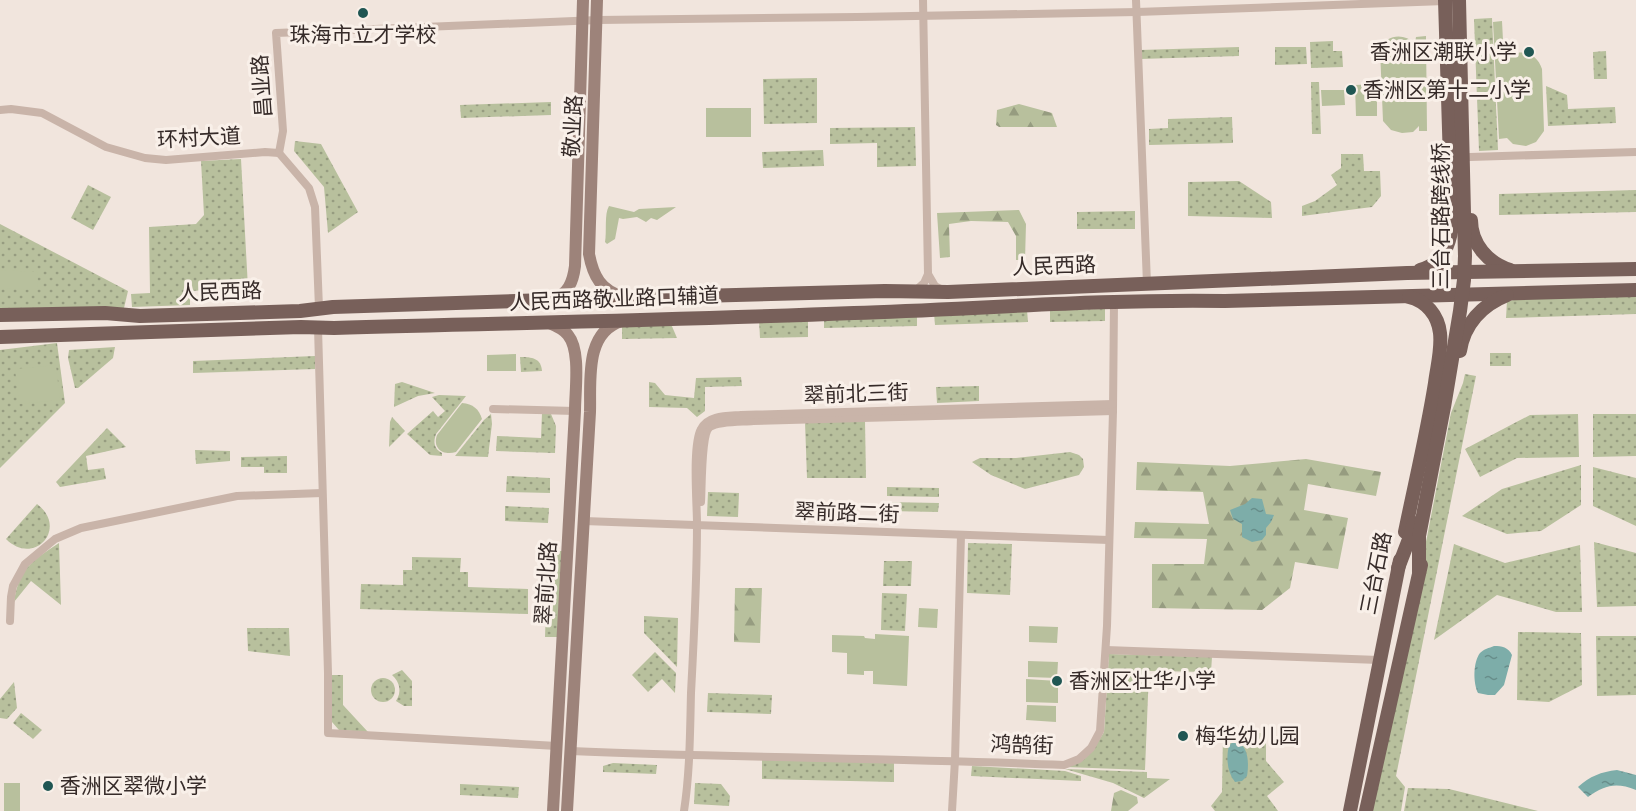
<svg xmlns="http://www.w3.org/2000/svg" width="1636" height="811" viewBox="0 0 1636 811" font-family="Jost,'Noto Sans SC',sans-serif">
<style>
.grass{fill:url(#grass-dots)}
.forest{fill:url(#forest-firs)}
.garden{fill:#b8c09d}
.water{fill:url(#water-ripples)}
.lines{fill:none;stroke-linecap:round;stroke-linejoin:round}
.street{stroke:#c9b4a9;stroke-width:8}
.secondary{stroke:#9d837a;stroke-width:12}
.primary{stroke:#78605a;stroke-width:14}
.poi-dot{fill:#205653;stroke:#f9f0e9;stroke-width:2}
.labels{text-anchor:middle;stroke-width:6;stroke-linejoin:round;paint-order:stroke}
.poi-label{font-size:21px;fill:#362b29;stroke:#f9f0e9;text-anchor:start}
.street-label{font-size:21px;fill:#362b29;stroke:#f9f0e9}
</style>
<defs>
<pattern id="grass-dots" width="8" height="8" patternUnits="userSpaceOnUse" patternTransform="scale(1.5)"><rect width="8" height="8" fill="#b8c09d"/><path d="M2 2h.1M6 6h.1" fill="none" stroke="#969c80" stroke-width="1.8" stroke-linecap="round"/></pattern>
<pattern id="forest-firs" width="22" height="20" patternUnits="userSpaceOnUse" patternTransform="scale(1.5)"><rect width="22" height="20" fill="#b8c09d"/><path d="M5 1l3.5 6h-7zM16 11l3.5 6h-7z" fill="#969c80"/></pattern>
<pattern id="water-ripples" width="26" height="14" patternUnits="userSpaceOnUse" patternTransform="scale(1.5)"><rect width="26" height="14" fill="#7dada9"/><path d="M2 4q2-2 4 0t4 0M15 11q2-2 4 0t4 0" fill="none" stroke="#678d8a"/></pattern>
</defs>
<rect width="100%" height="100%" fill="#f1e5dd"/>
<g class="grass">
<path d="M1492 18 1498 150 1479 151 1474 19Z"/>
<path d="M1333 41V51H1342L1343 67 1311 68 1310 42Z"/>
<path d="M1239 47V56L1140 59V50Z"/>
<path d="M1306 47 1307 64 1275 65V47Z"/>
<path d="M1606 51 1607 79H1594L1593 52Z"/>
<path d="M817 78V123L764 124 763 79Z"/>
<path d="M1311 82H1319L1321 134H1312Z"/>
<path d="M1546 86 1567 95 1568 109 1615 107 1616 123 1548 126Z"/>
<path d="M551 102V115L461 118 460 105Z"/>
<path d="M1232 117 1233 143 1149 145V129L1168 128V119Z"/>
<path d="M915 127 916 166 877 167V143L830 144V128Z"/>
<path d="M295 141 321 144 358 212 328 233 324 187 294 151Z"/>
<path d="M823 150 824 166 763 168 762 152Z"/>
<path d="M1341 154H1363L1364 171H1380L1381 196 1372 207 1302 216V206L1315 201 1337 185 1331 175 1341 168Z"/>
<path d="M241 159 248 288 190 291V305L132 307 131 294 150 293 149 227 196 224 204 215 201 161Z"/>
<path d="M1239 181 1271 202 1272 218 1188 216V182Z"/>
<path d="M88 185 111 197 93 230 71 218Z"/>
<path d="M1636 190V212L1499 215V194Z"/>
<path d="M1135 211V229H1077V212Z"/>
<path d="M0 224 128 291 124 308 71 313 0 308Z"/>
<path d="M1636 293V314L1506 318 1507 301 1542 296Z"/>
<path d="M1105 309V321L1050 322V310Z"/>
<path d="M1027 310 1028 322 935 325 934 313Z"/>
<path d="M917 314V326L824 328V316Z"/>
<path d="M808 318V337L760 338 759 320Z"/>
<path d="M671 324 677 338 622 339V325Z"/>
<path d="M57 343 65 403 0 468V350Z"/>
<path d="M115 347 113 358 78 388H75L68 358 69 350Z"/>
<rect x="1490" y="353" width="21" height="13"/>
<path d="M315 356V369L193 373V361Z"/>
<path d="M520 357C532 357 541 358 542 371L521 372Z"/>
<path d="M1465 374 1476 376 1396 776 1405 787 1401 811H1366L1427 537 1451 413 1463 383Z"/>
<path d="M741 377 742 386 705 387V411L697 417 687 408 649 407V382L655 383 665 395 694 398 696 378Z"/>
<path d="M402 382 435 393 418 396 394 407 395 384Z"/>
<path d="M979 386V401L937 403 936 387Z"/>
<path d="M439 395 466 396 436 434C433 442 434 449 442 453V456L430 455 407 434 433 411 438 417 445 411 432 397Z"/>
<path d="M542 413 551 414 556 426 555 453 496 451 497 436 541 438Z"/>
<path d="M491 414 492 424 488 457 455 456 484 420Z"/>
<path d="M1578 414 1579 457 1517 458 1480 477 1465 449 1530 415Z"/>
<path d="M1593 414H1636V456L1593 457Z"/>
<path d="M392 417 405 431 389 447 390 422Z"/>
<path d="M865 421 866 478H807L805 422Z"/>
<path d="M107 428 126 447 86 456 88 470 104 468 106 479 60 487 56 482Z"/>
<path d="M195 450 230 451V461L196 464Z"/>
<path d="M1070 452 1079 455 1083 459 1084 467 1079 475 1025 489 991 475 972 462 980 458H1016Z"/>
<path d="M287 456V473H264V467H241V457Z"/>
<path d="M1581 465V505L1541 531 1507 534 1462 516 1502 489Z"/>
<path d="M1593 467 1636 478V526L1593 506Z"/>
<path d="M507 476 550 478V493L506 492Z"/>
<path d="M887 487 939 488V497L887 496Z"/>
<path d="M708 492 739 493 738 517 707 516Z"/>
<path d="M887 502 939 503 938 512 887 511Z"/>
<path d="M37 504C69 528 34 567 6 539Z"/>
<path d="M505 506 549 508 548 523 505 521Z"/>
<path d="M1594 542 1636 553V606L1597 607Z"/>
<path d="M59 543 61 605 31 581 14 602C19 568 32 561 59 543Z"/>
<path d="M968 543 1012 544 1010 595 967 593Z"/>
<path d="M1454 544 1505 563 1580 545 1582 612H1556L1497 595 1434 640Z"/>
<path d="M548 551H563L557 637H545Z"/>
<path d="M412 557 461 558 460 572H468V587L528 589V614L360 609 361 584 403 585V570H412Z"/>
<path d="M884 561H912L911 586H883Z"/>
<path d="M882 593 907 594 905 631 881 630Z"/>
<path d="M644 616 678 618 677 667 644 633Z"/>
<path d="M247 628H289L290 656 248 651Z"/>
<path d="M1518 632 1581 633 1582 685 1549 702 1517 700Z"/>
<path d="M1596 636H1636V695L1597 696Z"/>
<path d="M655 652 676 673 675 693 662 679 648 692 632 675Z"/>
<path d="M1109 654 1212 657 1211 672 1149 671 1145 770 1066 767 1094 748 1104 732Z"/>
<path d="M402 670 412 681V706H404L396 701C402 692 400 682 392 675Z"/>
<path d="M331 675H343V705L368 732 339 730 332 722Z"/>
<circle cx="383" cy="690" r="12"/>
<path d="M14 682 17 708 7 719 0 718V699Z"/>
<path d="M708 693 772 695 771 714 707 712Z"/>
<path d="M21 713 42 730 33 739 13 723Z"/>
<path d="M1223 733H1266V761L1284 782 1267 796 1278 811H1215L1211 806 1222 792Z"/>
<path d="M762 759 894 763V782L762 779Z"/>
<path d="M613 763 657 765 656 774 603 772V766Z"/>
<path d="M972 766 1065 771 1081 776V781L971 776Z"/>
<path d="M1065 769 1147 772V778L1170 779 1144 798 1113 783Z"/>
<path d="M695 783 721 784 730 796 729 806 694 804Z"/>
<path d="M460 784 519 787 518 798 460 795Z"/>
<path d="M1408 788 1449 789 1538 811H1404Z"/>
</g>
<g class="forest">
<path d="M1019 104 1052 113 1057 127H999L996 125 997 110Z"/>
<path d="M1019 210 1026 224 1025 260H1016V236L1008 222 971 221 949 224 950 257 940 258 937 213Z"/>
<path d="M1306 459 1381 472 1376 496 1308 484 1304 510 1348 518 1338 569 1295 562 1290 588 1262 610 1152 608V564H1204L1207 539 1134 538 1135 522 1209 524 1203 492 1136 490 1137 462 1230 466Z"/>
<path d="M735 588H762L760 643 734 642Z"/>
<path d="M1121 790 1137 797 1138 803 1128 811H1111L1114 793Z"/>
</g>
<g class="garden">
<path d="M1502 21 1504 60C1517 48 1536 50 1542 69L1544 131 1536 142 1526 146 1513 144 1507 138 1499 139 1493 22Z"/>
<path d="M1426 36 1427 131H1419V126L1413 132 1402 133 1391 130 1383 121 1380 49C1386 34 1404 33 1415 43L1416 37Z"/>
<path d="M1377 84V116H1356L1355 85Z"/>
<path d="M1344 90 1345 105 1322 106 1321 90Z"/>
<rect x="706" y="108" width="45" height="29"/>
<path d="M609 206 634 212 639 209 676 207 657 220 651 218 646 222 637 217 623 219 619 218 615 239 607 244 605 242C607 232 604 214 609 206Z"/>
<path d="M0 270 38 272 37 290 0 288Z"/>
<path d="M516 354V371H487V355Z"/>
<path d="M56 365 60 400 19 404 15 369Z"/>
<path d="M462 403C473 404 479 409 482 419L456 452C444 456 432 449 437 435Z"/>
<path d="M919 608 938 609 937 628 918 627Z"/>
<path d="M1029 626 1058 627 1057 643 1029 642Z"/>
<path d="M875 634 909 636 907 686 873 684V671H864V675L847 674V653L832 652V635L864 636 865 638 875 639Z"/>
<path d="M1028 661 1058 662 1057 678 1028 677Z"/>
<path d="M1026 679 1058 681V703L1026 702Z"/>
<path d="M1027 705 1056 706V722L1026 720Z"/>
<rect x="4" y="783" width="16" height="28"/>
</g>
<g class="water">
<path d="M1252 498 1262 499 1266 514 1274 515 1271 522 1266 528V535L1262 540 1252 542 1242 537V524L1233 519 1230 510 1245 504Z"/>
<path d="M1494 646C1502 646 1508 647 1512 655L1504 685 1495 695H1488L1478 693C1473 683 1473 662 1480 653 1484 649 1489 648 1494 646Z"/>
<path d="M1235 741C1249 745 1249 764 1247 776L1242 781 1235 782C1227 772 1226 758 1229 745Z"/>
<path d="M1617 770 1636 775V790C1616 782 1605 785 1588 797L1578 787C1590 776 1601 772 1617 770Z"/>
</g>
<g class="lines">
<g class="street">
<path d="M923 0 928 274"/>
<path d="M1136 0 1147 284"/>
<path d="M0 110 11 109 42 113 106 147 145 158 166 160 265 152 279 153 309 188 315 207 319 308"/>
<path d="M279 153 283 131 276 33 598 20 857 17 1137 12 1445 1"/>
<path d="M1470 157 1636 152"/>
<path d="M915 291 924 283 928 274 935 286 945 291"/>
<path d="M318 328 328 673V733L557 746"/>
<path d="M493 409 575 411"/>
<path d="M701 502C702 488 701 433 710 427 719 421 742 422 753 421L1113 411"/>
<path d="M584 521 1109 540"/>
<path d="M10 621 11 597 13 586 25 564 55 539 81 528 237 496 322 493"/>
<path d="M1106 650 1379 660"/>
<path d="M571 751C735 758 900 758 1064 765L1079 759 1091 748 1100 731 1107 626 1113 411 1114 302"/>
<path d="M684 811C690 772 690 732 691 693 694 637 697 580 697 524 697 504 692 445 701 429 708 415 727 416 741 415L1113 404"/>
<path d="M952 811 955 760 961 535"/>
</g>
<g class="secondary">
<path d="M597 0 589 254C593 276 601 291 624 297"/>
<path d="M552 299C568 295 573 282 575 266L583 0"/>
<path d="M547 322C554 325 563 328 568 335 581 351 575 390 575 411L553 811"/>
<path d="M567 811 590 412C591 382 584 332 622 321"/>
</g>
<g class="primary">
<path d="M1471 220C1471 244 1488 263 1510 270"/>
<path d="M1420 270C1442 264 1449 247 1452 226L1445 0"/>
<path d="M0 315 105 313 140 316 300 311 333 307 547 300 885 291 948 292 1407 273 1636 269"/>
<path d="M0 337 301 327 334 328C508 323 681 320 854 313 978 309 1102 299 1225 301L1636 290"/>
<path d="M1460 351C1464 324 1482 305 1507 295"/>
<path d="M1405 532C1415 483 1427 433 1435 383 1437 367 1442 349 1440 333 1438 315 1426 301 1409 297"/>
<path d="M1398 568 1411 534 1414 523"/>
<path d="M1419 572V536L1444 407 1460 311 1464 280 1465 256 1459 0"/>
<path d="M1350 811 1400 560"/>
<path d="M1366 811 1421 565"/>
</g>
</g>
<g class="poi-dot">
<circle cx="363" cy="13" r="6"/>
<circle cx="1529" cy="52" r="6"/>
<circle cx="1351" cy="90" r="6"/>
<circle cx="1057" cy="681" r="6"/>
<circle cx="1183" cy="736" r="6"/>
<circle cx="48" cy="786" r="6"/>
</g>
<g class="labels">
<g class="poi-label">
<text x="363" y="42" text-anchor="middle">珠海市立才学校</text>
<text x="1517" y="59" text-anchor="end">香洲区潮联小学</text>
<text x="1363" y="97">香洲区第十二小学</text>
<text x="1069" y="688">香洲区壮华小学</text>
<text x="1195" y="743">梅华幼儿园</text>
<text x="60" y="793">香洲区翠微小学</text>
</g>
<g class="street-label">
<text transform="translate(262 86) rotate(-94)" y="7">昌业路</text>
<text transform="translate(573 126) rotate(-87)" y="7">敬业路</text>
<text transform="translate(199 138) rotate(-3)" y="7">环村大道</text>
<text transform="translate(1441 216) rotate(-90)" y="7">三台石路跨线桥</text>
<text transform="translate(1054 266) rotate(-2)" y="7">人民西路</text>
<text transform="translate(220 292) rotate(-2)" y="7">人民西路</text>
<text transform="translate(614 299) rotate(-2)" y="7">人民西路敬业路口辅道</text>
<text transform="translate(856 394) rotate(-2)" y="7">翠前北三街</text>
<text transform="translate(847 513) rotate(2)" y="7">翠前路二街</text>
<text transform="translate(1376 573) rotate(-79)" y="7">三台石路</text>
<text transform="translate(546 583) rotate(-86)" y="7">翠前北路</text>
<text transform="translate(1022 745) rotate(2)" y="7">鸿鹄街</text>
</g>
</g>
</svg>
